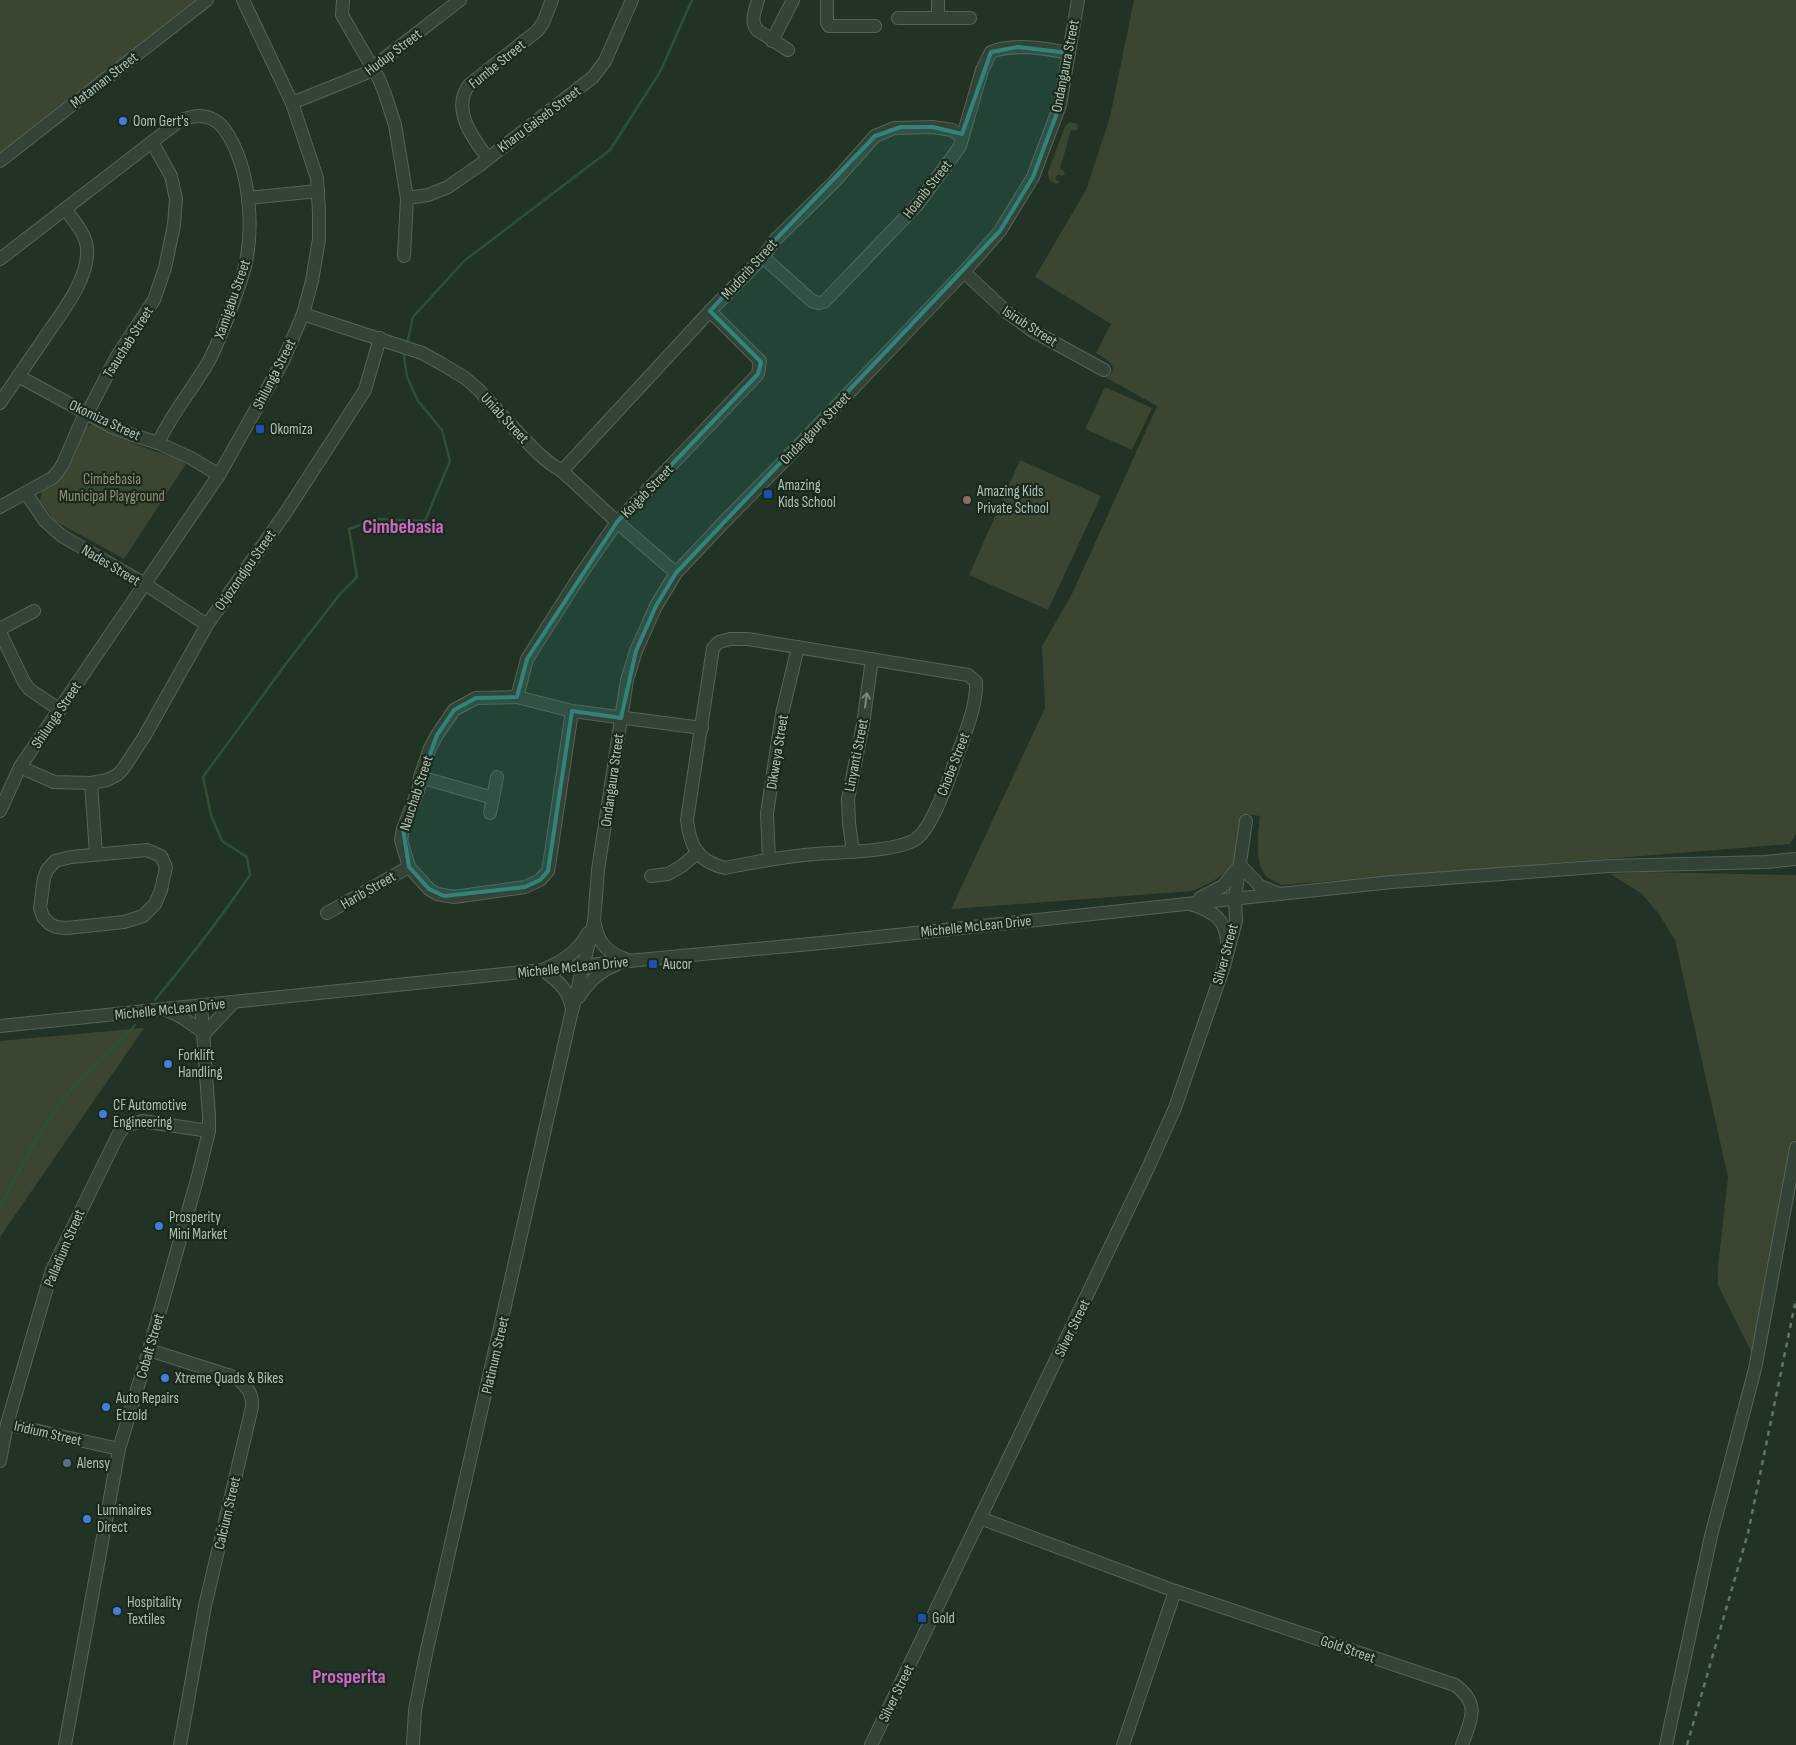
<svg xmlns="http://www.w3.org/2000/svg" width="1796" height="1745" viewBox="0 0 1796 1745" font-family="'Sofia Sans Condensed',sans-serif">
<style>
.green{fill:#3b4630}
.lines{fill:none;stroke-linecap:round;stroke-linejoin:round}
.stream{stroke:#2d5135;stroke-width:2.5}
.minor-casing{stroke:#546557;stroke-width:14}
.minor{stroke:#334437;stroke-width:12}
.rail{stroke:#617766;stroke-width:2.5;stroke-dasharray:5 5;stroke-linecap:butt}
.oneway{stroke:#76897b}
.marked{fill:#2f857c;fill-opacity:0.2;stroke:#2f857c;stroke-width:4;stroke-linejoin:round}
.shop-dot{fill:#3f7fe0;stroke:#19291c;stroke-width:2}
.transit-dot{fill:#1a4fb4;stroke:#19291c;stroke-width:2}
.education-dot{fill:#8d6e63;stroke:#19291c;stroke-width:2}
.service-dot{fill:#5c6f8a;stroke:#19291c;stroke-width:2}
.labels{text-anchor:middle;stroke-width:4.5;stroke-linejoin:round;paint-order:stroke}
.street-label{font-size:15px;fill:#adc1b2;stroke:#19291c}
.poi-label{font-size:15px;fill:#adc1b2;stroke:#19291c;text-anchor:start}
.park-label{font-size:15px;fill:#96906f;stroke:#19291c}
.district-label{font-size:20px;font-weight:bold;fill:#ce67c6;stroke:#19291c}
</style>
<rect width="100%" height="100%" fill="#203324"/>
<g class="green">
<path d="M0 0H197L0 154Z"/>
<path d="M1134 0H1796V834L1790 844 1281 885C1276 882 1270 880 1266 876 1254 863 1258 832 1260 816L1242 814C1239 827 1239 841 1236 854 1231 874 1209 884 1192 891L951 909 1045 708 1042 646 1072 594 1157 406 1105 377C1123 369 1106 358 1096 353L1111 324 1035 277 1086 190 1110 117Z"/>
<path d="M1070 122 1077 124 1078 128 1076 131 1071 130 1060 169 1064 171 1065 174 1062 176 1058 174 1055 179 1060 182 1056 184 1049 180 1048 172 1065 126Z"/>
<path d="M1105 387 1152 408 1132 450 1085 429Z"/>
<path d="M93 424C111 434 129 442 148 449 162 454 174 456 186 464L124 559 55 521 40 501 42 491C72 473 73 458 85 427Z"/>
<path d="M1020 460 1101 496 1048 610 969 575Z"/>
<path d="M1644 872 1796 875V1148L1756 1361 1718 1285V1267L1728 1177 1675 940 1659 914 1641 893 1610 874Z"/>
<path d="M144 1028 0 1237V1041Z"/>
</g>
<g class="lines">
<g class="stream">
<path d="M407 344 413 317 464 261 610 150 660 72 692 0"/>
<path d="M155 1000C188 960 220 919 250 875L247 857 222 841 211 815 203 777 288 661 340 594 357 577 349 529 376 519 425 521 450 461 442 430 418 401 407 377 404 357 405 352"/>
<path d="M0 1206C22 1168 41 1125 70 1091 91 1068 115 1049 135 1025"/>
</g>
<defs>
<g id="minor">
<path d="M343 0 342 15 379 79 385 94 395 125 407 198 404 256"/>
<path d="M758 0C755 11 750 21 757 30L788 50"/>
<path d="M827 0V23L829 26H875"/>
<path d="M898 18H970"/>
<path d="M938 18V0"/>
<path d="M772 41 793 0"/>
<path d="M292 103 364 74 460 0"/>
<path d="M488 158C473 139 451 109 469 85L537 31 543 23 552 0"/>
<path d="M0 161 207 0"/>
<path d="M248 198 318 191"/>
<path d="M407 198 428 195 448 187 481 164 593 77 605 61 632 0"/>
<path d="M763 257 812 301 819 303 824 302 917 205 948 163 960 146 982 70 991 52C1014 43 1045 48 1069 53"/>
<path d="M0 259 178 122C197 112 215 114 227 133 249 168 254 222 246 262 242 281 234 299 228 317 222 331 217 345 210 359 194 388 173 411 158 443"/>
<path d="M964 272 1008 313 1033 331 1104 370"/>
<path d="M303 314 422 353 442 364 465 378 478 389 524 439 539 454 551 464 562 471 617 522 676 573"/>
<path d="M18 376 112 427 130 434 158 443 191 458 219 475"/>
<path d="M0 403C14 382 29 361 43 340 59 316 90 279 87 248 86 234 73 220 65 209"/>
<path d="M562 471 710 311 763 257 776 239 834 182 875 136 894 128 933 127 952 130 962 137"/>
<path d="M26 493 45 521 62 536 145 584 207 625"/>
<path d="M0 507 52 478 57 473 63 464 82 420 87 414 117 356 154 300 165 268 174 225 176 199 171 176 152 142"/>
<path d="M0 629 34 611"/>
<path d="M0 632 24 682 29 689 60 710"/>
<path d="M730 639H748L968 675 976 682C977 709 963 737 955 762 949 780 931 829 916 839 896 852 840 852 815 854 785 856 755 862 725 868 697 861 690 846 687 820L713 648 719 642Z"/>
<path d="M517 697 527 659 581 574 617 522 758 374 760 361 710 311"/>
<path d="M572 711 549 866 548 871 540 880 525 887 454 897 437 894 429 889 409 867 401 840 403 829 419 788 420 777 430 748 437 735 454 710 476 698 517 697 572 711 702 728"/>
<path d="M20 767 54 782 91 783 107 780 117 775 123 769 144 737 207 625 288 509 365 390 380 338"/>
<path d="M420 777 493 798"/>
<path d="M91 783 96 854"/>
<path d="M0 811 20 767 219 475 283 361 303 314 312 281 319 239V212L317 178 292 103 243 0"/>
<path d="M490 813 497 777"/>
<path d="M147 850 161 856 166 867 161 890 155 904 143 916 124 922 67 928 56 927 50 924 43 917 40 908 44 878 47 870 55 861 71 857Z"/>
<path d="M853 852 849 823 848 799 863 724 872 659"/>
<path d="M769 860 767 813 782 714 798 647"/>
<path d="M651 876 668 874 682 866 698 852"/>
<path d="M1200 898 1223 886 1240 865 1260 886 1279 894"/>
<path d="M1191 904C1212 911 1226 918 1227 942"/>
<path d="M327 913 409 867"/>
<path d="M595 924C598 944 609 954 628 960"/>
<path d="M579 997C588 982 600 971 616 965"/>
<path d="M572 1009C569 990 558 981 543 970 563 961 577 953 588 933"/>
<path d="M167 1010 183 1018 203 1032"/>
<path d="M0 1026 628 961 821 943 1392 882 1609 866 1766 862 1796 859"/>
<path d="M204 1034 233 1003"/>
<path d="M149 1350 237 1378C247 1387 253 1393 252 1407L205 1606 180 1745"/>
<path d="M7 1424 119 1449"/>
<path d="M0 1461 7 1424 52 1270 118 1135 125 1126 142 1121 209 1131"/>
<path d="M980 1518 1175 1591 1455 1685C1481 1704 1471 1719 1462 1745"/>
<path d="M65 1745 119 1449 149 1350 198 1176 209 1131V1116L201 1005"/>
<path d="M413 1745 415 1710 426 1654 570 1019 594 922 598 870 627 680 636 651 656 606 676 573 724 522 785 460 964 272 1000 231 1033 177 1060 105 1078 0"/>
<path d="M871 1745 1148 1168 1175 1108 1224 966 1236 921 1235 898 1246 821"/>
<path d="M1123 1745 1175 1591"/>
<path d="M1666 1745 1711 1536 1755 1369 1796 1148"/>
</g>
</defs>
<use href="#minor" class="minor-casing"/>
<use href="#minor" class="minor"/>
<path class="rail" d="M1687 1745 1748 1533 1796 1299"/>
</g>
<defs><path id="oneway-shaft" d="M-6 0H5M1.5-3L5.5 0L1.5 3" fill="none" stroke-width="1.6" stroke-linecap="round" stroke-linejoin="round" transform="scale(1.25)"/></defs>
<use class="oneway" href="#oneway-shaft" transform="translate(866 700) rotate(-82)"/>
<path class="marked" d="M1018 47 1069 53 1060 105 1033 177 1000 231 676 573 656 606 636 651 621 718 572 711 548 871 540 880 525 887 444 896 429 889 409 867 403 829 437 735 454 710 476 698 517 697 527 659 617 522 758 374 761 362 710 311 776 239 875 136 901 127H933L962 134 991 52Z"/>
<g class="shop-dot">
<circle cx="123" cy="121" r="5"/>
<circle cx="168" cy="1064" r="5"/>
<circle cx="103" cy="1114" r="5"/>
<circle cx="159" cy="1226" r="5"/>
<circle cx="165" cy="1378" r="5"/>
<circle cx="106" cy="1407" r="5"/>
<circle cx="87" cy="1519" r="5"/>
<circle cx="117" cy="1611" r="5"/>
</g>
<g class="transit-dot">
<rect x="255" y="424" width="10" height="10" rx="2.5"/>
<rect x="763" y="489" width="10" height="10" rx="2.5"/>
<rect x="648" y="959" width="10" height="10" rx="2.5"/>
<rect x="917" y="1613" width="10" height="10" rx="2.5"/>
</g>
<circle class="education-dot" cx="967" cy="500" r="5"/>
<circle class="service-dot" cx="67" cy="1463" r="5"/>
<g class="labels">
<g class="street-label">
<text transform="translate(393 52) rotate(-37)" y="5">Hudup Street</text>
<text transform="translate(497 64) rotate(-39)" y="5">Fumbe Street</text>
<text transform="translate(1065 66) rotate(-79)" y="5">Ondangaura Street</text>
<text transform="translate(104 80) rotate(-38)" y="5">Mataman Street</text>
<text transform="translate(539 119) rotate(-37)" y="5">Kharu Gaiseb Street</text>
<text transform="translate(927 189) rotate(-52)" y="5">Hoanib Street</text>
<text transform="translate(749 269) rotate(-48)" y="5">Mudorib Street</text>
<text transform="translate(232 299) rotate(-71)" y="5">Xamigabu Street</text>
<text transform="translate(1030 326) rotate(33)" y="5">Isirub Street</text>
<text transform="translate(128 342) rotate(-58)" y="5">Tsauchab Street</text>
<text transform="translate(274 374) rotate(-63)" y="5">Shilunga Street</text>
<text transform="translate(505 418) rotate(47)" y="5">Uniab Street</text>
<text transform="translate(105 420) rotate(25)" y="5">Okomiza Street</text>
<text transform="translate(815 428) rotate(-46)" y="5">Ondangaura Street</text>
<text transform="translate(647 491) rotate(-46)" y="5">Koigab Street</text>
<text transform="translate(111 565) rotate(31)" y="5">Nades Street</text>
<text transform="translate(245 570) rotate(-55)" y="5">Otjozondjou Street</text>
<text transform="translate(56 715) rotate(-56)" y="5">Shilunga Street</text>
<text transform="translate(777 752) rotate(-81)" y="5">Dikweya Street</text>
<text transform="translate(856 755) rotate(-79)" y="5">Linyanti Street</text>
<text transform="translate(953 764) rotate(-69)" y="5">Chobe Street</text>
<text transform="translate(612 780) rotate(-82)" y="5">Ondangaura Street</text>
<text transform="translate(416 793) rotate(-72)" y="5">Nauchab Street</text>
<text transform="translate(368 890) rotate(-30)" y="5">Harib Street</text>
<text transform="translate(976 926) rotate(-6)" y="5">Michelle McLean Drive</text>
<text transform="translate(1225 954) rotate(-75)" y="5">Silver Street</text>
<text transform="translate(573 967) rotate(-6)" y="5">Michelle McLean Drive</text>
<text transform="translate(170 1009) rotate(-6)" y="5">Michelle McLean Drive</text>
<text transform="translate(64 1248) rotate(-67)" y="5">Palladium Street</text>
<text transform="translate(1072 1328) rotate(-64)" y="5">Silver Street</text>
<text transform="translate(150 1346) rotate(-74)" y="5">Cobalt Street</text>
<text transform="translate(495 1355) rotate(-77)" y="5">Platinum Street</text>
<text transform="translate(48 1433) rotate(13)" y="5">Iridium Street</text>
<text transform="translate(227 1513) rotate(-77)" y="5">Calcium Street</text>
<text transform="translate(1348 1649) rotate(19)" y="5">Gold Street</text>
<text transform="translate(896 1693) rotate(-64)" y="5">Silver Street</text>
</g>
<g class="poi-label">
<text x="133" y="126">Oom Gert's</text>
<text x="270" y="434">Okomiza</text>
<text x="778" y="490">Amazing<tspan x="778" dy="17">Kids School</tspan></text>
<text x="977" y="496">Amazing Kids<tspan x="977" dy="17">Private School</tspan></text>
<text x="663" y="969">Aucor</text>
<text x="178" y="1060">Forklift<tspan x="178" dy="17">Handling</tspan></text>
<text x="113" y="1110">CF Automotive<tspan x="113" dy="17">Engineering</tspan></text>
<text x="169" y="1222">Prosperity<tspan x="169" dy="17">Mini Market</tspan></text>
<text x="175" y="1383">Xtreme Quads &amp; Bikes</text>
<text x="116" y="1403">Auto Repairs<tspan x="116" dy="17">Etzold</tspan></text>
<text x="77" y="1468">Alensy</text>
<text x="97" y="1515">Luminaires<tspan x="97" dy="17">Direct</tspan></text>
<text x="127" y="1607">Hospitality<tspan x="127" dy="17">Textiles</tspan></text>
<text x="932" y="1623">Gold</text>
</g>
<g class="park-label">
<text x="112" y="484">Cimbebasia<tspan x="112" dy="17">Municipal Playground</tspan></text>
</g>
<g class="district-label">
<text x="403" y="533">Cimbebasia</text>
<text x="349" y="1683">Prosperita</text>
</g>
</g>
</svg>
